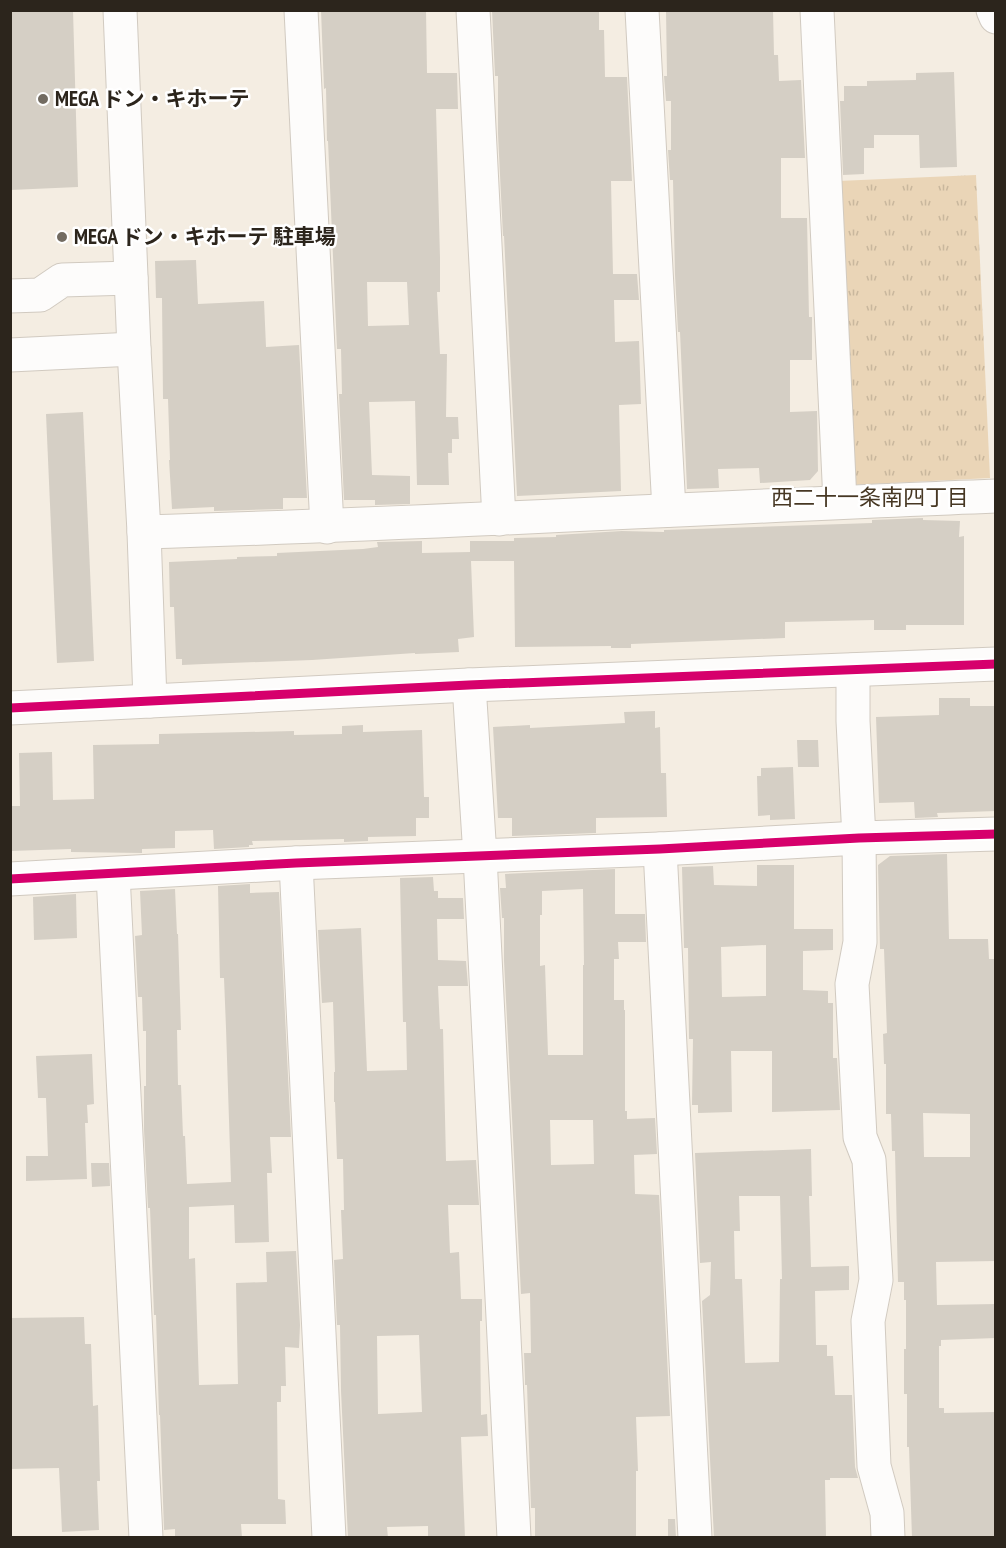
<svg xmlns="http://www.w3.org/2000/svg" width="1006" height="1548" viewBox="0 0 1006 1548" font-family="'PT Sans Narrow','Noto Sans JP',sans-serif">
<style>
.park{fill:url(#park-tufts)}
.building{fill:#d5cfc5;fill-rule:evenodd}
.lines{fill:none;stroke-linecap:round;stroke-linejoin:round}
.minor-casing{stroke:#d1cac0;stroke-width:35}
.minor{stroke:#fdfcfb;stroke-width:33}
.cycleway-casing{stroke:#fff;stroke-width:13}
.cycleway{stroke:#d6006c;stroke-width:9}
.poi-dot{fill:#726b61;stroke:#fff;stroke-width:2}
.labels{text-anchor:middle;stroke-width:5;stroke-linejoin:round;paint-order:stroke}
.poi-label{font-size:21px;font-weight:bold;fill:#2c251c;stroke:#fff;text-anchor:start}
.neighbourhood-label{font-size:22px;fill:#473824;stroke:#fff}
</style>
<defs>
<pattern id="park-tufts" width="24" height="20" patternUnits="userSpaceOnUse" patternTransform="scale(1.5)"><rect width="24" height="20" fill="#ead5b7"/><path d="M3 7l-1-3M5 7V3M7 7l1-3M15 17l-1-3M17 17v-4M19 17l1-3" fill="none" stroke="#c9b79d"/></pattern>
</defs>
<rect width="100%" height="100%" fill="#f4ede2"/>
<path class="park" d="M976 175 990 478 852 485 838 181Z"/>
<g class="building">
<path d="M10 10H73L78 187 10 190Z"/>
<path d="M321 10H426L427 73H457L458 109H436L440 258V292H437L440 354H447L446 417H458L459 439H452V453H448L449 485H417L415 401 369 402 372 475 410 476V504L375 505V500H344L339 394H342L341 349H337L328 141H327L326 88 324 89ZM367 282H407L409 325 368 326Z"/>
<path d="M492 10H599V30H604L605 77H627L632 181H611L613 274H637L639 300H614L615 342 639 341 641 404 619 405 621 491 517 496 504 236H503L498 134V76H495Z"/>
<path d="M666 10H773L774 55H778L779 81 801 80 805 158H781V218H807L809 317H812V360H790V412L817 411 818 471 810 480 760 483 759 468 718 469 719 488 687 489 680 332H678L675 275 673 180H670L668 150H671V101H666L664 76H667Z"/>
<path d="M954 72 957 167 920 168 919 135H874V148H864V174L843 175 840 101H844V86H867V81L916 80V73Z"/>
<path d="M196 260 198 304 264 301 266 347 299 345 307 498H283V509L214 511V507L172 509 169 460H170L168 399H163L162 298H156L155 261Z"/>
<path d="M83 412 94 661 57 663 46 414Z"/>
<path d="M923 518V520L960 521 959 537 964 536V625H906V630H874V620L785 622V638L631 644V648H611V646L515 647 514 561H471L474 637 458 639 459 652 415 654V653L312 660 204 664 182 665V659H176L174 607H170L169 562 237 559V557L277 556V553L363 549 378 547 377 542 422 541V553L470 552V541H514V538L556 537V535L622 531 664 532V530L872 523V520Z"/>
<path d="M939 698H970V706H996V811L937 813 938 817 915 818 914 802 879 803 876 717 939 715Z"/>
<path d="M655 711V728L660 727 661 773H666L667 817 596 818V833L512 836V818H498L493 727 530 725V728L625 723 624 712Z"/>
<path d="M363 725V732L422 730 424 797H429V818H416V836L368 837V841L344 842V839L252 841 253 845H249V847L214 849 213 830 175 831V848L142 849V853L71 852V849L10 851V806H20L19 753 52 752 53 800 94 799 93 745 159 744V734L294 731V735L342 734V726Z"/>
<path d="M797 740H818L819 767H798Z"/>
<path d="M793 767 795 819 770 820V815L758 816 757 776H761V768Z"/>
<path d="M947 854 949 939H988L989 959H996V1261L936 1262 937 1305 996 1304V1338L941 1340V1346H939V1408H944V1413L996 1412V1538H912L909 1447H907V1394H904V1349H906V1300H904V1282H898L895 1151H892L891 1114H886V1064H884L883 1034 887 1033 884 949H880L878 865 890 856ZM923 1113 970 1114V1157H924Z"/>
<path d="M757 865H794V929H833V950L803 951V990L828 991V1003H833V1058H837L840 1110 772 1112V1051H731L732 1112 698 1113V1105H692L693 1039H689L688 948H684L682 867 713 866 714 885 757 886ZM766 945V996L722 997 721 947Z"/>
<path d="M615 869V914H645L646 942H618L619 959H614V1000H624V1010H625V1111H627V1119L655 1118 657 1154 634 1155 635 1194 659 1195 670 1416 636 1417 638 1471H636V1538H535V1508H531L527 1385H525V1379L524 1353H531L530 1293 521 1294 504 961V918H502L500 888H506L505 874ZM583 889 584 965H583V1055H548L545 965 540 966V915H542V891ZM550 1120H593L594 1164 551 1165Z"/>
<path d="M433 877 434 891H438V898H463L464 919H437L438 960 466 961 468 986H438L440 1029H443L446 1161 476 1160 479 1205H448L450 1253 459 1252 461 1299H482V1321H480L481 1415 487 1414 488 1436 461 1437 465 1538H428V1526L387 1527 388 1538H348L341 1391 340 1325H337L334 1260 343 1259 341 1210H344L343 1159H337L335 1102H334V1072H335L333 1002 322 1003 318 930 361 928 367 1071 407 1070 406 1022H403L400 878ZM419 1335 422 1412 378 1414 377 1336Z"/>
<path d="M250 884V893L279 892 291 1137H270L272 1173H267L269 1242 235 1243 234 1205 189 1207V1259L195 1258 199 1385 238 1384 236 1283 267 1282 266 1252 296 1251 300 1325 299 1348 285 1347 286 1386H281V1402H277L278 1499 285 1500 286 1524H241L242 1538H175V1529L164 1530 160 1415H159L156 1315H154L150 1208H148L144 1130V1086H146V1031H143L142 997H138L135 936 142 935 140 891 175 889 177 934H178L181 1030H177L178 1085H181L183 1136H185L187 1184 231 1182 226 1028 224 978H220L218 886Z"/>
<path d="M76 894 77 938 34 940 33 897Z"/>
<path d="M92 1054 94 1104 87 1105 88 1123H85L87 1179 26 1181V1156H48L46 1098H38L36 1056Z"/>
<path d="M811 1149 812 1196H809L811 1267 849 1266V1290L815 1291 816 1345H827V1356H833L835 1395H852L855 1467 858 1478H830V1480H825L826 1538H714L702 1301 710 1295 711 1262 700 1263 695 1153ZM739 1196H780L782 1279H780L779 1362 745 1363 742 1279H735L734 1231H740Z"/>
<path d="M91 1163H109L110 1186 92 1187Z"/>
<path d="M84 1317 85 1344H91L93 1406 98 1405 100 1481H97L99 1530 62 1532 59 1468 10 1469V1318Z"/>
<path d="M668 1519H675L676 1538H668Z"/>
</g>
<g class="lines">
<defs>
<g id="minor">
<path d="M120 10 134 349 144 532 150 701"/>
<path d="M301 10 327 527"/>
<path d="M473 10 499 519"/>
<path d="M642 10 669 510"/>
<path d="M817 10 840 502"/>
<path d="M993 10 996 17"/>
<path d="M10 296 40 295 62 280 131 278"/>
<path d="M10 355 134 349"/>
<path d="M144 532C428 524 712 507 996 496"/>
<path d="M853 670V721L859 838 860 942 852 984 860 1137 869 1160 876 1280 868 1321 874 1466 887 1513 888 1538"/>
<path d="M469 685 480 856 514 1538"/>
<path d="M10 708 469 685 996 664"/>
<path d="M660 849 695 1538"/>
<path d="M296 863 329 1538"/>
<path d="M113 874 146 1538"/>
<path d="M10 879 296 863 660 849 859 838 996 834"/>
</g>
</defs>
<use href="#minor" class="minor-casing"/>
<use href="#minor" class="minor"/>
<defs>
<g id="cycleway">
<path d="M10 708 469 685 996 664"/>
<path d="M10 879 296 863 660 849 859 838 996 834"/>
</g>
</defs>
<use href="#cycleway" class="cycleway-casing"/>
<use href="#cycleway" class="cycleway"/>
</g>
<g class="poi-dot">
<circle cx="43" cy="99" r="6"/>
<circle cx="62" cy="237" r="6"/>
</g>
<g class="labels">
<g class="poi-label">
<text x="55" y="106">MEGA ドン・キホーテ</text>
<text x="74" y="244">MEGA ドン・キホーテ 駐車場</text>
</g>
<g class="neighbourhood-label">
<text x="870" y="505">西二十一条南四丁目</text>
</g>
</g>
<rect width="1006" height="1548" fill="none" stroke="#2c251c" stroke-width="24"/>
</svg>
